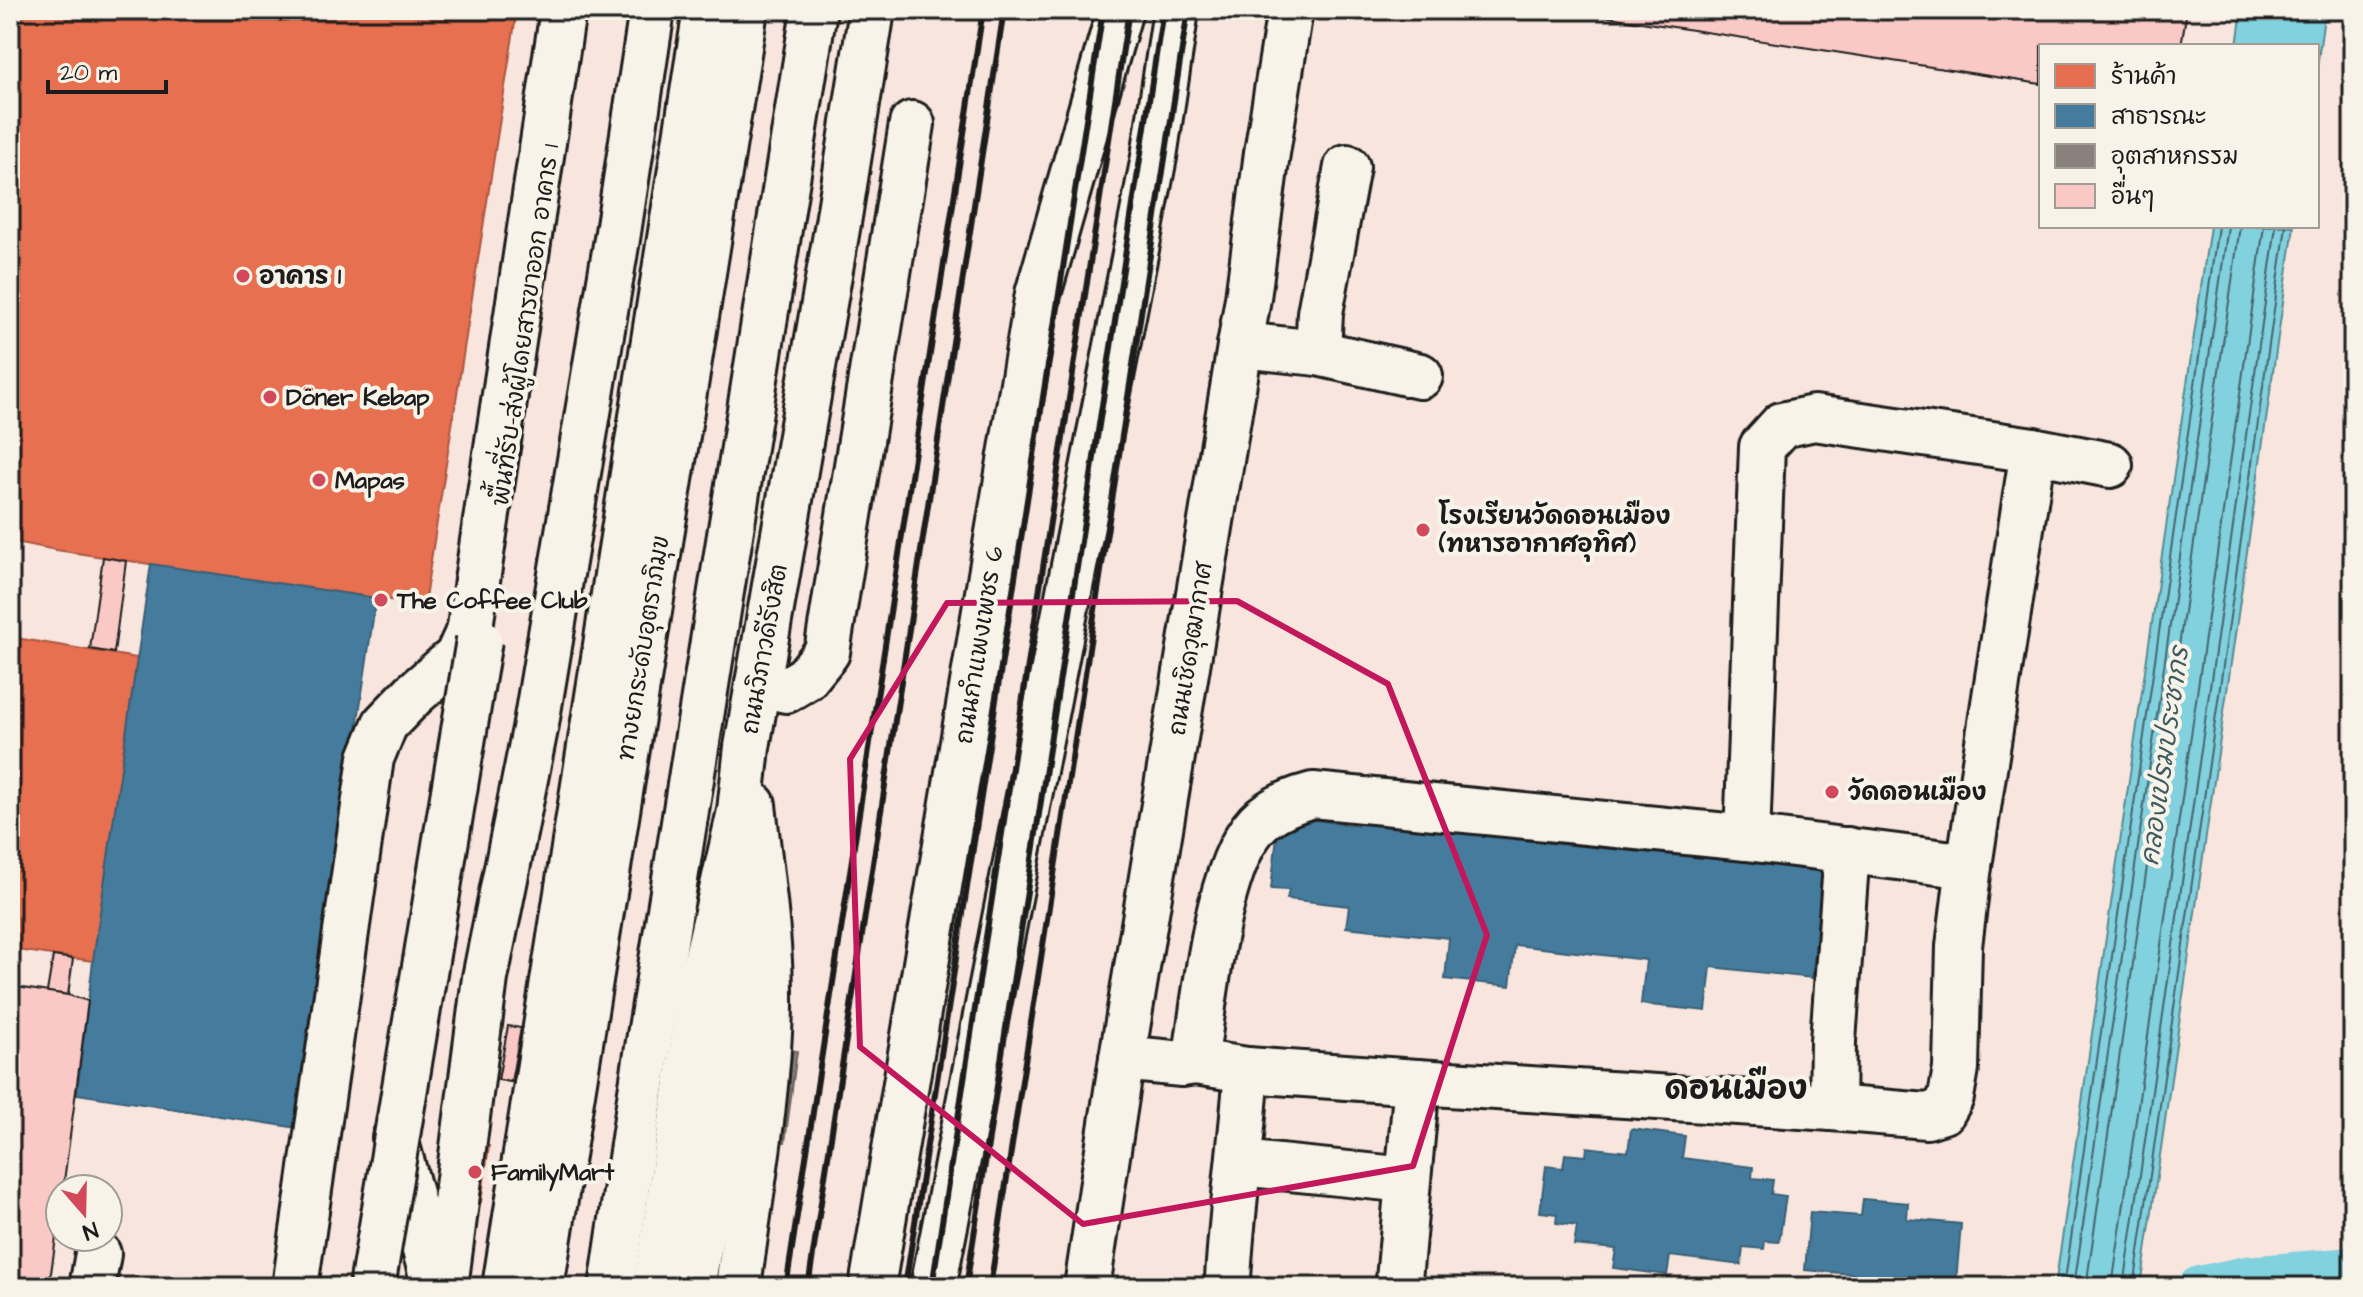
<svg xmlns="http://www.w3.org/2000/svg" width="2363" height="1297" viewBox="0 0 2363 1297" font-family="'Architects Daughter','Playpen Sans Thai',sans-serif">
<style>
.water{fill:#82d1df;stroke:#598991;stroke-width:2}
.shops{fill:#e76f51;stroke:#aa5641;stroke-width:2}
.public{fill:#457b9d;stroke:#395e76;stroke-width:2}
.industry{fill:#8a817c;stroke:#69635f;stroke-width:2}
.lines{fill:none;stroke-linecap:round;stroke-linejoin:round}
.shore{stroke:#45646a;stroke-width:2}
.canal{stroke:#82d1df;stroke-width:42}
.building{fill:#fac9c6;stroke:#1c1c1c;stroke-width:2}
.minor-casing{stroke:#1c1c1c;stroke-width:50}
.major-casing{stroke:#1c1c1c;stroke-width:50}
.highway-casing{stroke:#1c1c1c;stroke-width:50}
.minor{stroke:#f7f3e8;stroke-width:44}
.major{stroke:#f7f3e8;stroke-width:44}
.highway{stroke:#f7f3e8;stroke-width:44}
.rail{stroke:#1c1c1c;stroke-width:6}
.minor-bridge-casing{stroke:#1c1c1c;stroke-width:50;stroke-linecap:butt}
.minor-bridge{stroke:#f7f3e8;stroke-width:44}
.marked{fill:none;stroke:#c2185b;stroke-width:6;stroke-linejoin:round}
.poi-dot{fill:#d1495b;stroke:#f7f3e8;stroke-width:3}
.labels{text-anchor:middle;stroke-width:8;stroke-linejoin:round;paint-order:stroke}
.poi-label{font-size:24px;font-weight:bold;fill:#1c1c1c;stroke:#f7f3e8;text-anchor:start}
.street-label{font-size:24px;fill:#1c1c1c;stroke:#f7f3e8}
.water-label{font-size:26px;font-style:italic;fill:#405b60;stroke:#f7f3e8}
.district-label{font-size:32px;font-weight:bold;fill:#1c1c1c;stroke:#f7f3e8}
</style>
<rect width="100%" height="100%" fill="#f8e6de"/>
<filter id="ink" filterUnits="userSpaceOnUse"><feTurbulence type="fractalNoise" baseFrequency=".0125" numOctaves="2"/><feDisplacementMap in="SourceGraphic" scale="16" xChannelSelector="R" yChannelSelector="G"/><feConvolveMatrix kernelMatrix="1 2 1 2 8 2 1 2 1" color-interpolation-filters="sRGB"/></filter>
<g filter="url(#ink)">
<g class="water">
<path d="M2242 10H2325L2317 67V46H2237Z"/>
<path d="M2210 226H2294L2141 1287H2055Z"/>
</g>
<g class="shops">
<path d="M10 10H517L424 605 56 550 10 541Z"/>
<path d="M10 637 137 658 93 961 10 949Z"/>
<path d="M470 1143 489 1146 481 1202 461 1199Z"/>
</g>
<g class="public">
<path d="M151 564 376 598 298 1128 77 1094 93 961Z"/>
<path d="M1358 816 1824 862 1812 978 1711 967 1706 1011 1641 1004 1646 960 1515 945 1510 986 1445 979 1449 938 1346 927 1349 906 1287 899 1289 890 1271 889 1278 827 1294 829 1295 817 1357 826Z"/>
<path d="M1631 1129 1685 1136 1682 1158 1753 1167 1752 1178 1773 1180 1771 1194 1786 1196 1779 1242 1765 1241 1764 1249 1743 1247 1741 1265 1670 1256 1667 1275 1613 1268 1616 1249 1574 1245 1577 1226 1556 1223 1557 1214 1540 1212 1546 1166 1563 1168 1565 1154 1586 1156 1587 1147 1628 1152Z"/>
<path d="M1863 1199 1908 1203 1907 1219 1961 1224 1956 1282 1900 1277 1899 1287H1852L1854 1274 1805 1270 1810 1212 1861 1216Z"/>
</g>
<path class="industry" d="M787 1049 797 1051 785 1142 774 1141Z"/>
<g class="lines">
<g class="shore">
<path d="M2064 1287 2218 226"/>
<path d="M2074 1287 2228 226"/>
<path d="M2086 1287 2240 226"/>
<path d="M2112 1287 2264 226"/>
<path d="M2124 1287 2276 226"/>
<path d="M2134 1287 2286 226"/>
</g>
<path class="canal" d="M2199 1287 2246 1277 2353 1268"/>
</g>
<g class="building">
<path d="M1564 10H2187L2181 46H2041V84Z"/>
<path d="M103 557 126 561 114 653 90 649Z"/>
<path d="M53 956 73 959 68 995 47 992Z"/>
<path d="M10 986 68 995 88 1001 63 1189H60V1210L49 1287H10Z"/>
<path d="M508 1026 521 1028 511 1082 498 1080Z"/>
</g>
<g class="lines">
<defs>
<g id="minor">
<path d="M1240 345 1318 353 1420 376"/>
<path d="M1318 353 1320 313 1347 167"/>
<path d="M462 680 563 10"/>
<path d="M758 683 786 690 806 678 827 652 912 124"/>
<path d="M1747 838 1762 447 1782 425 1814 418 2033 450 2110 465"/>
<path d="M1122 1058 1182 1064 1195 1062 1247 1070 1417 1082 1832 1108 1833 1041 1847 850"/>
<path d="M1195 1062C1205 1002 1216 857 1263 818 1278 806 1294 800 1313 795L1747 838 1969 866"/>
<path d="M1832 1108 1927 1116 1943 1111 1951 1097 1956 1068 1959 946 1969 866 2033 450"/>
<path d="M395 1138 435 1287"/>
<path d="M1240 1163 1407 1180"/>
<path d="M1228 1278C1232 1209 1242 1139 1247 1070"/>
<path d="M1399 1280 1417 1082"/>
<path d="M92 1287 98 1254"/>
<path d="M295 1287 371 758 385 724 414 694 457 657 467 635"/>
<path d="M445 1287 485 978 536 724 617 239 652 10"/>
</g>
<g id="major">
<path d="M872 1287 1038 294 1120 10"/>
<path d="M933 1287 1154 157 1176 10"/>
<path d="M1087 1287 1122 1058 1248 298 1267 153 1290 10"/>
</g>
<g id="highway">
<path d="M505 1287 706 10"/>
<path d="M541 1287 745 10"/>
<path d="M612 1287 640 1098 814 10"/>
<path d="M656 1287 704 970 740 811 747 747 838 223 872 10"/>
<path d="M692 1287C713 1167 739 1044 739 922"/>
<path d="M738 1287C750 1194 768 1100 770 1007 771 939 760 872 753 805"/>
</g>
</defs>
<use href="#minor" class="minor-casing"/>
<use href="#major" class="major-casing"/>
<use href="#highway" class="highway-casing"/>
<use href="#minor" class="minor"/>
<use href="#major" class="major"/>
<use href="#highway" class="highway"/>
<g class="rail">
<path d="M786 1287 983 10"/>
<path d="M808 1287 1004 10"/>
<path d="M905 1287 1103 10"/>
<path d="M932 1287 1129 10"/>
<path d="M966 1287 1163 10"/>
<path d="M990 1287 1188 10"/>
</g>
<defs>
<path id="minor-bridge" d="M372 1287 479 640"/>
</defs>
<use href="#minor-bridge" class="minor-bridge-casing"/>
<use href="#minor-bridge" class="minor-bridge"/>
</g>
</g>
<path class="marked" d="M1237 601 1388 684 1487 935 1413 1166 1083 1224 860 1047 850 759 947 603Z"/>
<g class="poi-dot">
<circle cx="243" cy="276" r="8"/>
<circle cx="270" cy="397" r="8"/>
<circle cx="319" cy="480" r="8"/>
<circle cx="1423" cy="530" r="8"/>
<circle cx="381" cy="600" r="8"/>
<circle cx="1832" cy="792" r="8"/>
<circle cx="475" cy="1172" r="8"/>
</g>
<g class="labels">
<g class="poi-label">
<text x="259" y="284">อาคาร 1</text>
<text x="286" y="405">Döner Kebap</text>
<text x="335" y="488">Mapas</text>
<text x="1439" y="524">โรงเรียนวัดดอนเมือง<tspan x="1439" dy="28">(ทหารอากาศอุทิศ)</tspan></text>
<text x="397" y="608">The Coffee Club</text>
<text x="1848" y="800">วัดดอนเมือง</text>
<text x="491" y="1180">FamilyMart</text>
</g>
<g class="street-label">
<text transform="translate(525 325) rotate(-82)" y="8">พื้นที่รับ-ส่งผู้โดยสารขาออก อาคาร 1</text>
<text transform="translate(979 645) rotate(-81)" y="8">ถนนกำแพงเพชร 6</text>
<text transform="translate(643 648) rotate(-81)" y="8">ทางยกระดับอุตราภิมุข</text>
<text transform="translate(764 649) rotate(-80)" y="8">ถนนวิภาวดีรังสิต</text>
<text transform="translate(1190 649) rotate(-81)" y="8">ถนนเชิดวุฒากาศ</text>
</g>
<g class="water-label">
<text transform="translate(2164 756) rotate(-82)" y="9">คลองเปรมประชากร</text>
</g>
<g class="district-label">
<text x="1736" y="1099">ดอนเมือง</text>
</g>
</g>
<rect width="2363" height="1297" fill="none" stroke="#f7f3e8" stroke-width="40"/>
<rect x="20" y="20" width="2323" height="1257" fill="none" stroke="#1c1c1c" stroke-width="3" filter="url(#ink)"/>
<rect x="2039" y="44" width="280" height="184" fill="#f7f3e8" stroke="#9f9d96" stroke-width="2"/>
<rect x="2055" y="64" width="40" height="24" fill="#e76f51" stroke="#9f9d96" stroke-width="2"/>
<text x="2111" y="84" font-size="24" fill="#1c1c1c">ร้านค้า</text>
<rect x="2055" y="104" width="40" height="24" fill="#457b9d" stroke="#9f9d96" stroke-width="2"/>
<text x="2111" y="124" font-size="24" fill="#1c1c1c">สาธารณะ</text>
<rect x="2055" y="144" width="40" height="24" fill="#8a817c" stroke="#9f9d96" stroke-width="2"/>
<text x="2111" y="164" font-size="24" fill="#1c1c1c">อุตสาหกรรม</text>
<rect x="2055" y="184" width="40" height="24" fill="#fac9c6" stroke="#9f9d96" stroke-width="2"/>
<text x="2111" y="204" font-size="24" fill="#1c1c1c">อื่นๆ</text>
<g transform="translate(84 1213) rotate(160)"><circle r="38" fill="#f7f3e8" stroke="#9f9d96" stroke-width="2"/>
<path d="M0-6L14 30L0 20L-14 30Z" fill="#d1495b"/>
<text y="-12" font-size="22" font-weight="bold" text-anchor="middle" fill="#1c1c1c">N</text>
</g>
<path d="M48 80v12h118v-12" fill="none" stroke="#1c1c1c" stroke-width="4"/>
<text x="60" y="80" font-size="24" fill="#1c1c1c" stroke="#f7f3e8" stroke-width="6" paint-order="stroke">20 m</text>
</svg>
